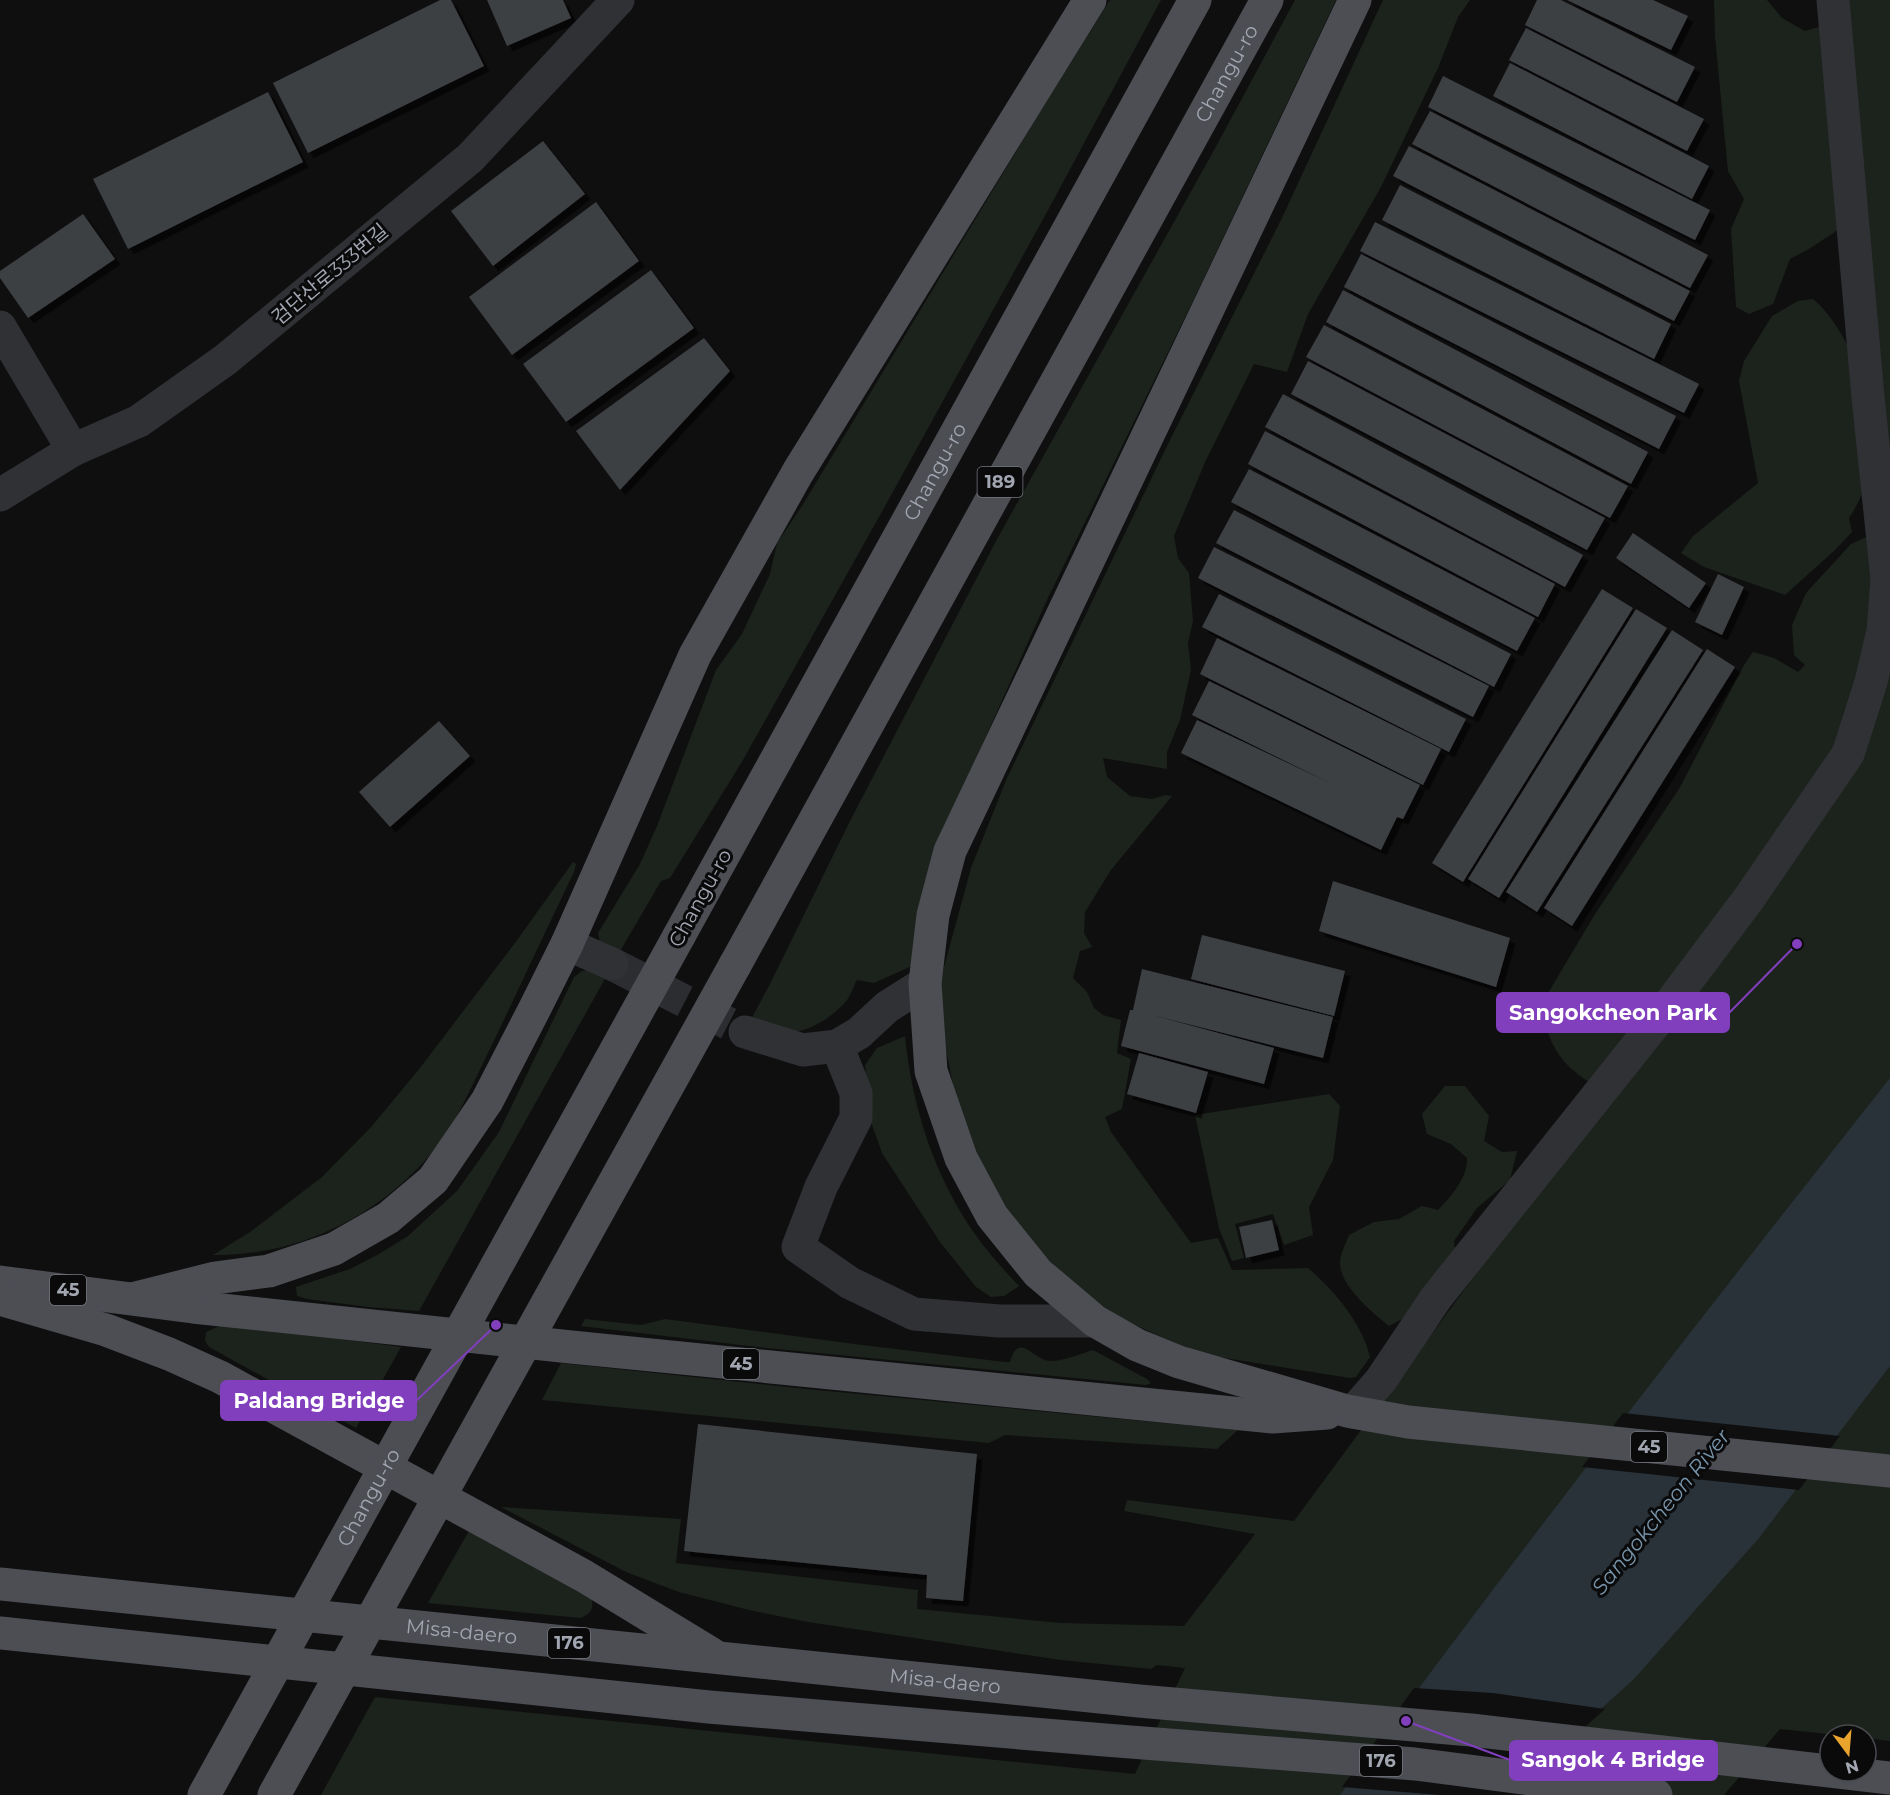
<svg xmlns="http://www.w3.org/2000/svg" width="1890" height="1795" viewBox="0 0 1890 1795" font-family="Montserrat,'Noto Sans KR',sans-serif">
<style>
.green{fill:#1c231c}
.water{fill:#293238}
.pier{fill:#0f0f10}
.building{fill:#3e3f43;filter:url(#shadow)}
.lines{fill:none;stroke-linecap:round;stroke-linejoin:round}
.minor-tunnel{stroke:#2c2d30;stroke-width:33;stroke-dasharray:33 16;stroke-linecap:butt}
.minor{stroke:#303135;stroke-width:33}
.major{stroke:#4c4e54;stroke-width:33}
.major-bridge{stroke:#4c4e54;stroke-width:33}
.labels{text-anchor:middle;stroke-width:6;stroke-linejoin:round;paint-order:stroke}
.shield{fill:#0a0a0b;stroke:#74777f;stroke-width:1.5}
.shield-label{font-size:18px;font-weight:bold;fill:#a1a6b1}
.street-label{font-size:20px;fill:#a1a6b1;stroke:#0a0a0b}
.water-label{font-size:21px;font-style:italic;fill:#7895ab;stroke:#0a0a0b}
.leader{fill:none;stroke:#813ebd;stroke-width:2}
.callout-dot{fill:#813ebd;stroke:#0a0a0b;stroke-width:2}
.callout{fill:#813ebd;stroke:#813ebd;stroke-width:2}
.callout-label{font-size:21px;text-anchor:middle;font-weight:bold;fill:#fff}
</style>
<defs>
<filter id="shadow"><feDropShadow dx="5.5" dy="5.5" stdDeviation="0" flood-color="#0009"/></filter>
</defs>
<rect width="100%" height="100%" fill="#0f0f10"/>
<g class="green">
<path d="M1110 0H1161L1047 212 889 499 743 760 670 878 661 881 619 953 600 943 598 933 640 864 657 826 716 670 742 634 770 574 777 543 802 506 1040 112Z"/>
<path d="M1295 0H1336L1194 299 1046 602 933 855 917 912 912 966 874 983 857 980C854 985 852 992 849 997 839 1013 809 1033 790 1032 777 1031 762 1026 749 1023L770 984 850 821 996 541 1213 152Z"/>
<path d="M1383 0H1470L1458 17 1438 68 1381 187 1308 314 1287 372 1254 364 1206 460 1174 536 1178 558 1189 573 1193 621 1188 643 1191 670 1180 720 1167 752V769L1103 758 1107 777 1130 796 1152 799 1166 795 1172 796 1111 870 1085 912 1084 933 1092 947 1080 951 1073 978 1087 992 1094 1008 1103 1015 1121 1020 1117 1053 1131 1059 1122 1109 1105 1117 1111 1132 1191 1243 1218 1238 1232 1270 1308 1268C1333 1289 1363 1324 1370 1357L1356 1377 1350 1378 1206 1355 1164 1338 1124 1320 1085 1294 1031 1244 984 1177 958 1108 943 1036 941 978 971 868 1007 778 1167 446 1281 220Z"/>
<path d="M1714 0H1767L1782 18 1805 31 1826 25 1844 226 1809 249 1790 259 1773 304 1749 314 1736 307 1731 229 1744 199 1728 171 1715 37Z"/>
<path d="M1825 0H1890V1741L1866 1738V1735H1837L1780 1729 1724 1795H321L375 1697 1135 1774 1185 1668 1157 1665 1151 1669 1061 1660 808 1622 749 1610 679 1592 626 1572 501 1507 681 1519 676 1563 918 1590 917 1609 1061 1623 1184 1626 1255 1534 1124 1511 1127 1500 1294 1521 1297 1517 1554 1168 1593 1084C1560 1066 1547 1041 1541 1005L1595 914 1679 789 1744 665 1753 652 1774 658 1798 672 1805 665 1794 655 1792 625 1806 593 1851 544 1871 535 1877 589Z"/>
<path d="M1813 299C1831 314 1845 338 1854 360 1858 369 1867 468 1865 480 1863 495 1857 506 1849 518L1852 532 1835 550 1785 595 1704 567 1681 553 1693 536 1758 483 1739 381 1744 361 1772 316 1798 301Z"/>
<path d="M573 862 576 864 574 872C545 932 517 993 488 1053 471 1088 455 1126 429 1156 374 1219 296 1256 213 1255L250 1232 322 1177 372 1126 420 1068 515 943Z"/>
<path d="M590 970 606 977 419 1311 368 1307 307 1299 297 1296 296 1287 350 1269 379 1254 408 1236 457 1191 499 1132 574 977 582 971Z"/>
<path d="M905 1036C912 1107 935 1179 977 1237 990 1255 1005 1271 1019 1286L1004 1296 991 1297 976 1287 940 1242 882 1153 870 1119 865 1065 877 1048Z"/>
<path d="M1445 1086H1465L1489 1116 1484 1141 1502 1152 1517 1151 1510 1180 1477 1208 1454 1241 1456 1258 1410 1315 1389 1326C1372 1312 1340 1286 1340 1263 1340 1254 1346 1243 1349 1235L1374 1222 1399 1219 1422 1206 1438 1210C1451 1196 1468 1178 1467 1158L1451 1144 1427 1134 1422 1114Z"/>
<path d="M1329 1094 1340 1106 1333 1160 1309 1207 1313 1235 1284 1245 1273 1214 1235 1224 1244 1258 1232 1261 1219 1228 1195 1115Z"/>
<path d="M585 1319 641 1325 665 1319 862 1345 1005 1362H1010C1019 1330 1033 1361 1051 1361 1064 1361 1080 1354 1093 1350L1147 1379 1151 1383 1146 1385 767 1348 581 1326Z"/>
<path d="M224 1324 243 1326 401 1347 356 1428 209 1347 205 1341 206 1332Z"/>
<path d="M561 1363 806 1389 1238 1430 1217 1449 1005 1435 989 1443 542 1400Z"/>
<path d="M470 1529 590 1595C595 1606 592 1614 580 1618L428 1603Z"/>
</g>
<path class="water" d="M1890 1078V1366L1759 1538 1634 1679 1583 1725 1520 1795H1340C1518 1552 1703 1315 1890 1078Z"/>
<g class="pier">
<path d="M1623 1413 1840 1436 1799 1490 1582 1467Z"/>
<path d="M1414 1688 1493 1693 1605 1709 1585 1727 1524 1795H1440L1342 1787Z"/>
</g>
<g class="building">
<path d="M440 0H451L484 66 308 153 273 83Z"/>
<path d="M487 0H563L571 18 507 46Z"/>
<path d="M1537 0H1561L1695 67 1677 102 1525 25Z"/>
<path d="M1567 0H1653L1688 16 1671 50Z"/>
<path d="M1526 28 1704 119 1687 151 1509 60Z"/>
<path d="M1510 63 1709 166 1692 199 1493 96Z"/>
<path d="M1443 76 1710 210 1695 240 1428 107Z"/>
<path d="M268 92 303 162 128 249 93 179Z"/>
<path d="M1430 111 1708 255 1690 288 1412 144Z"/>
<path d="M543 141 585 194 493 266 451 211Z"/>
<path d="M1409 146 1690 291 1674 321 1393 176Z"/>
<path d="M1400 185 1671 324 1654 359 1382 220Z"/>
<path d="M596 202 639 261 512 355 469 297Z"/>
<path d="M83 214 115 259 28 318 0 278V271Z"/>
<path d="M1375 222 1699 384 1684 413 1360 251Z"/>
<path d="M1361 254 1676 416 1659 449 1344 287Z"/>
<path d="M651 270 694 328 566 422 523 364Z"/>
<path d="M1343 290 1648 452 1631 484 1326 322Z"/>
<path d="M1324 325 1628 486 1610 518 1306 357Z"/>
<path d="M704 338 730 371 620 490 576 431Z"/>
<path d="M1308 361 1605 518 1587 550 1291 394Z"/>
<path d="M1283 394 1583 555 1565 587 1265 427Z"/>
<path d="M1265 431 1555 584 1538 617 1248 464Z"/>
<path d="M1249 469 1535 618 1517 651 1231 502Z"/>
<path d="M1234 510 1511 654 1494 687 1216 543Z"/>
<path d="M1633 533 1706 583 1689 608 1616 558Z"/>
<path d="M1214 547 1489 686 1473 717 1198 578Z"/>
<path d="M1718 574 1744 587 1722 635 1695 622Z"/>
<path d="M1602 589 1633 608 1463 882 1432 863Z"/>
<path d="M1219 594 1466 719 1449 752 1202 627Z"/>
<path d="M1636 609 1667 628 1499 898 1468 879Z"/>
<path d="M1672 630 1703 650 1537 912 1506 892Z"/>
<path d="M1217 638 1441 749 1423 785 1200 674Z"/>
<path d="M1707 649 1735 667 1572 926 1544 908Z"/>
<path d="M1209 681 1420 785 1403 819 1397 817 1381 850 1181 753 1197 720 1330 783 1192 715Z"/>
<path d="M439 721 470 756 390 827 359 792Z"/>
<path d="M1333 881 1510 938 1496 987 1319 931Z"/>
<path d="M1202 935 1345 971 1334 1016 1191 979Z"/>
<path d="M1142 969 1333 1017 1323 1058 1152 1015 1274 1048 1264 1084 1121 1046 1130 1010H1133Z"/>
<path d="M1139 1053 1208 1072 1196 1113 1127 1094Z"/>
<path d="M1272 1220 1279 1250 1246 1258 1239 1227Z"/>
<path d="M698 1424 977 1454 963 1601 926 1598 927 1575 684 1551Z"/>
</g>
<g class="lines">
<path class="minor-tunnel" d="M612 964 745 1032"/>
<g class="minor">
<path d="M0 327 73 450"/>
<path d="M0 495 73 450 139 421 225 360 470 158 618 0"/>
<path d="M567 944 612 964"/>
<path d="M745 1032 803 1050 837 1046 859 1033 887 1007 925 983"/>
<path d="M837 1046 856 1093V1118L821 1187 798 1247 850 1283 914 1314 999 1321H1095"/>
<path d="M1353 1412 1381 1380 1436 1298 1660 1017 1750 897 1848 754 1871 682 1883 631 1887 579 1868 397 1833 0"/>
</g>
<g class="major">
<path d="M1355 0 950 851 933 915 925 983 931 1071 961 1158 992 1216 1038 1273 1095 1321 1137 1345 1179 1362 1347 1411 1408 1422 1890 1471"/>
<path id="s1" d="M679 936 1195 0"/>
<path id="s2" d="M735 965 1267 0"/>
<path d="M0 1282 193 1307 571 1347 1273 1417 1327 1413"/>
<path d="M136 1298 215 1278 269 1271 334 1249 388 1218 433 1180 487 1101 534 1010 567 944 695 655 798 472 1090 0"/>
<path d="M0 1299 106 1330 169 1354 220 1377 584 1576 712 1654"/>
<path id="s3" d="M0 1584 1139 1701 1471 1730 1890 1778"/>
<path d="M0 1633 709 1707 1105 1740 1415 1764 1656 1795"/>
</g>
<g class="major-bridge">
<path id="s4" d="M204 1795 679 936"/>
<path d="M274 1795 735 965"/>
</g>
</g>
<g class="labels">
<g class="shield">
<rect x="977.5" y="467" width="45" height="30" rx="4.5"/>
<rect x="50" y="1275" width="36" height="30" rx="4.5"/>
<rect x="723" y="1349" width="36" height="30" rx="4.5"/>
<rect x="1631" y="1432" width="36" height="30" rx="4.5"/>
<rect x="548" y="1628" width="42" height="30" rx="4.5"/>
<rect x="1360" y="1746" width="42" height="30" rx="4.5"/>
</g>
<g class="shield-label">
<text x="1000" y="488">189</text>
<text x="68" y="1296">45</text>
<text x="741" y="1370">45</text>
<text x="1649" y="1453">45</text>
<text x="569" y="1649">176</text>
<text x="1381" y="1767">176</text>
</g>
<g class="street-label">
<text dy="7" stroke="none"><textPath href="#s2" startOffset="1018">Changu-ro</textPath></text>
<text transform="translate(330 274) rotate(-40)" y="7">검단산로333번길</text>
<text dy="7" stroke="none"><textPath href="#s1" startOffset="530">Changu-ro</textPath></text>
<text transform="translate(700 898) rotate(-61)" y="7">Changu-ro</text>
<text dy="7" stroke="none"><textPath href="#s4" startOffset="340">Changu-ro</textPath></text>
<text dy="7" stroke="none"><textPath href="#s3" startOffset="464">Misa-daero</textPath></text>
<text dy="7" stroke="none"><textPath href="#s3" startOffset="950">Misa-daero</textPath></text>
</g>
<g class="water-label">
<text transform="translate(1661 1512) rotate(-51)" y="7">Sangokcheon River</text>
</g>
</g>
<path class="leader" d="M1797 944L1729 1013M496 1325L416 1401M1406 1721L1510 1760"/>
<g class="callout-dot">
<circle cx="1797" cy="944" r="6"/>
<circle cx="496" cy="1325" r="6"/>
<circle cx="1406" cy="1721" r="6"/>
</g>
<g class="callout">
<rect x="1497" y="993" width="232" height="39" rx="6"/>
<rect x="221" y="1381" width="195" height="39" rx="6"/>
<rect x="1510" y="1741" width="207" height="39" rx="6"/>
</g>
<g class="callout-label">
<text x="1613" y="1020">Sangokcheon Park</text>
<text x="319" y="1408">Paldang Bridge</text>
<text x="1613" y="1767">Sangok 4 Bridge</text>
</g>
<g transform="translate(1848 1753) rotate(164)"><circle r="28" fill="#0a0a0b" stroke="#46484d" stroke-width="1.5"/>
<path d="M0-4.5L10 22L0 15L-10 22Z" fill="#e9a42e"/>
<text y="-9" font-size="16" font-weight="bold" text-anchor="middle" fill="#a1a6b1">N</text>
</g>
</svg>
